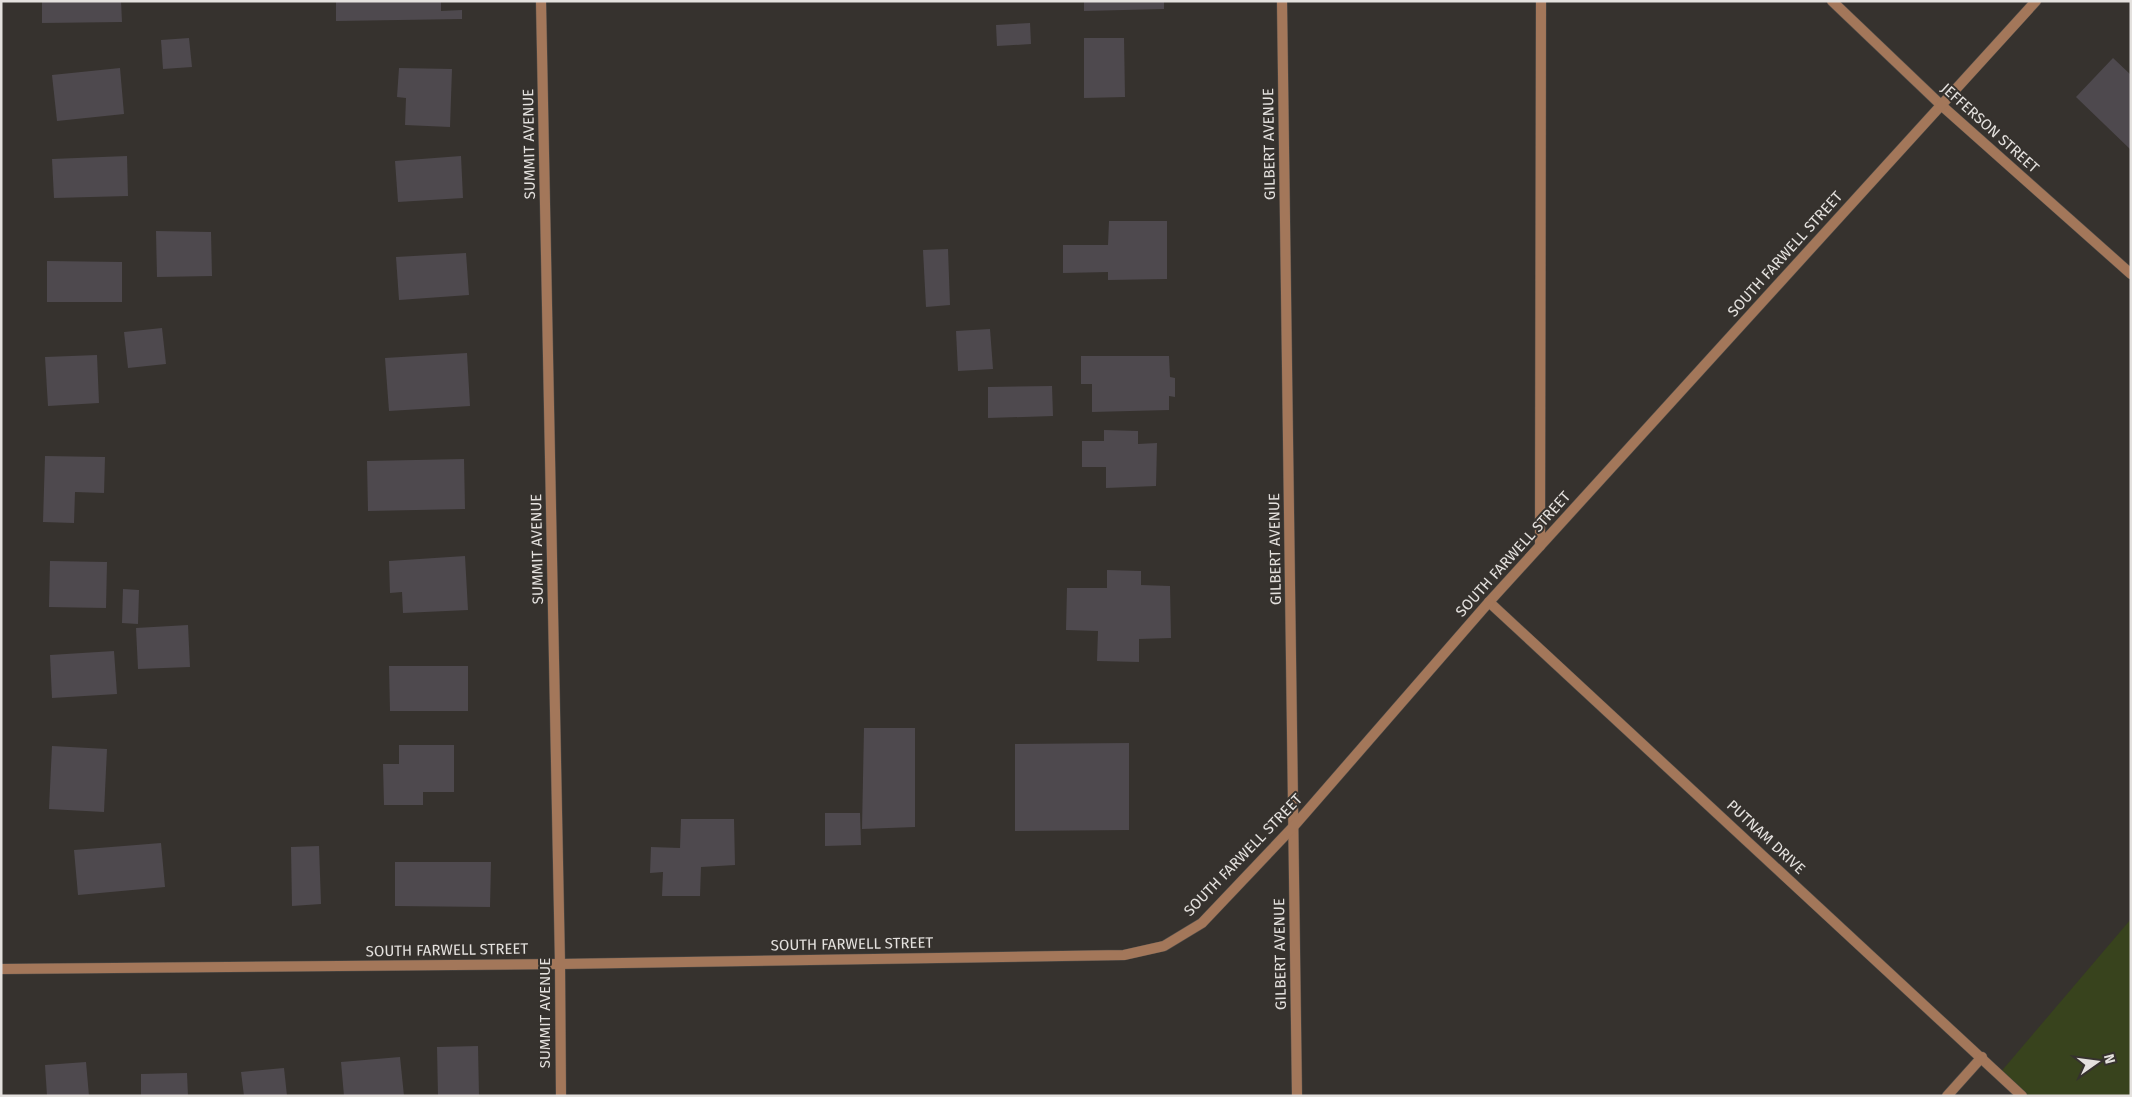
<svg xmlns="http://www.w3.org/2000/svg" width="2132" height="1097" viewBox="0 0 2132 1097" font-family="'Fira Sans',sans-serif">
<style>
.green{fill:#38431d}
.building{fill:#4e494e}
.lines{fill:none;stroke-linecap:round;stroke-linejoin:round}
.lane-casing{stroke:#524e4a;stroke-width:11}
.street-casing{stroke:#524e4a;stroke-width:11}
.lane{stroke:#a3775a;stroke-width:10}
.street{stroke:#a3775a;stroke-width:10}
.labels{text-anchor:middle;stroke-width:4;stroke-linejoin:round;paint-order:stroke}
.street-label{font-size:15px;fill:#e4e1de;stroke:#36322e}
</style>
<rect width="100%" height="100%" fill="#36322e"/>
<path class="green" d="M2131 919V1096H2022L1999 1074Z"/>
<g class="building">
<path d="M42 1H121L122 22 42 23Z"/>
<path d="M336 1H441V11L462 10V19L336 21Z"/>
<path d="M1084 1H1164V9L1084 11Z"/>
<path d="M1030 23 1031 44 997 46 996 25Z"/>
<path d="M189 38 192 67 163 69 161 40Z"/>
<path d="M1084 38H1124L1125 97 1084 98Z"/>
<path d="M2113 58 2131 75V150L2076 97Z"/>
<path d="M120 68 124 114 57 121 52 75Z"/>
<path d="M399 68 452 69 450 127 405 125 406 98 397 97Z"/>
<path d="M127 156 128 196 54 198 52 159Z"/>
<path d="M461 156 463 198 398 202 395 161Z"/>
<path d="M1109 221H1167V279L1108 280V272L1063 273V245H1108Z"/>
<path d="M156 231 211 232 212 276 157 277Z"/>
<path d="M948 249 950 305 926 307 923 250Z"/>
<path d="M466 253 469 295 399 300 396 257Z"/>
<path d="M47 261 122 262V302H47Z"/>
<path d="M162 328 166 364 128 368 124 332Z"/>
<path d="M990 329 993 369 958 371 956 331Z"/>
<path d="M467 353 470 406 389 411 385 358Z"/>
<path d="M97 355 99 403 48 406 45 357Z"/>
<path d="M1081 356H1169L1170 377 1175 378V397L1169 396V410L1092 412V384H1081Z"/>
<path d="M1052 386 1053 416 988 418V387Z"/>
<path d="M1104 430 1138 431V444L1157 443 1156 486 1106 488V467H1082V441H1104Z"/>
<path d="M45 456 105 457 104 493 75 492 74 523 43 522Z"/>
<path d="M464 459 465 509 368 511 367 461Z"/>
<path d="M465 556 468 610 403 613 402 592 390 593 389 561Z"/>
<path d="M50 561 107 562 106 608 49 607Z"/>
<path d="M1107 570 1141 571V585L1170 586 1171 638 1139 639V662L1097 661 1098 631 1066 630 1067 588H1107Z"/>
<path d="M123 589 139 590 138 624 122 623Z"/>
<path d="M188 625 190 667 138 669 136 628Z"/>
<path d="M114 651 117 694 52 698 50 655Z"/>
<path d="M389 666H468V711H390Z"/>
<path d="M864 728H915V827L862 829Z"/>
<path d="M1129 743V830L1015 831V744Z"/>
<path d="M399 745H454V792H423V805H384L383 764H399Z"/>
<path d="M52 746 107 749 104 812 49 809Z"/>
<path d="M825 813H860L861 845 825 846Z"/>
<path d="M681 819H734L735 865 701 867 700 896H662L663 872 650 873 651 847 680 848Z"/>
<path d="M161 843 165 887 78 895 74 850Z"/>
<path d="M319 846 321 904 292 906 291 847Z"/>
<path d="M395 862H491L490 907 395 906Z"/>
<path d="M478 1046 479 1096H438L437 1047Z"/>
<path d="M400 1057 404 1096H344L341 1062Z"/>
<path d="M86 1062 89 1096H47L45 1065Z"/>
<path d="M284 1068 287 1096H244L241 1072Z"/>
<path d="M187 1073 188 1096H141V1074Z"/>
</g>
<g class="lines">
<defs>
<path id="lane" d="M1540 546 1541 1"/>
<g id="street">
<path d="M541 1 560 964 561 1096"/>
<path d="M1282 1 1297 1096"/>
<path d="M1832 1 1941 105 2131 274"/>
<path d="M1489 602 2022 1096"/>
<path d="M1 969 560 964 1124 955 1164 946 1202 923 1294 826 1489 602 2036 1"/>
<path d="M1947 1096 1982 1057"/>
</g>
</defs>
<use href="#lane" class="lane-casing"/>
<use href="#street" class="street-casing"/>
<use href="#lane" class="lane"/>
<use href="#street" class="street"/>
</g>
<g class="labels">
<g class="street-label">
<text transform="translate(1990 128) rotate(42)" y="5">JEFFERSON STREET</text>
<text transform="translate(529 144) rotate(-91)" y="5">SUMMIT AVENUE</text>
<text transform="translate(1269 144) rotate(-91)" y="5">GILBERT AVENUE</text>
<text transform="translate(1785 254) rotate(-48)" y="5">SOUTH FARWELL STREET</text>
<text transform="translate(537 549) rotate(-91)" y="5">SUMMIT AVENUE</text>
<text transform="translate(1275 549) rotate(-91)" y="5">GILBERT AVENUE</text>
<text transform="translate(1513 554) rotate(-48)" y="5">SOUTH FARWELL STREET</text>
<text transform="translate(1766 837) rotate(43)" y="5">PUTNAM DRIVE</text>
<text transform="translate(1243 855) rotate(-46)" y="5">SOUTH FARWELL STREET</text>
<text transform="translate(852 944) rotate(-1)" y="5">SOUTH FARWELL STREET</text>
<text transform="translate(447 950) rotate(-1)" y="5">SOUTH FARWELL STREET</text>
<text transform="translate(1280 954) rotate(-91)" y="5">GILBERT AVENUE</text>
<text transform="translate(545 1013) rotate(-90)" y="5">SUMMIT AVENUE</text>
</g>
</g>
<rect width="2132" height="1097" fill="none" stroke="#e4e1de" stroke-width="5"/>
<g transform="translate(2097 1062) rotate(76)" stroke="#36322e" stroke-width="4" paint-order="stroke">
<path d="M0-4L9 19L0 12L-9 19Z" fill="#e4e1de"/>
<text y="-8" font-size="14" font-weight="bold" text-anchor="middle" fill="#e4e1de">N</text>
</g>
</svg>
